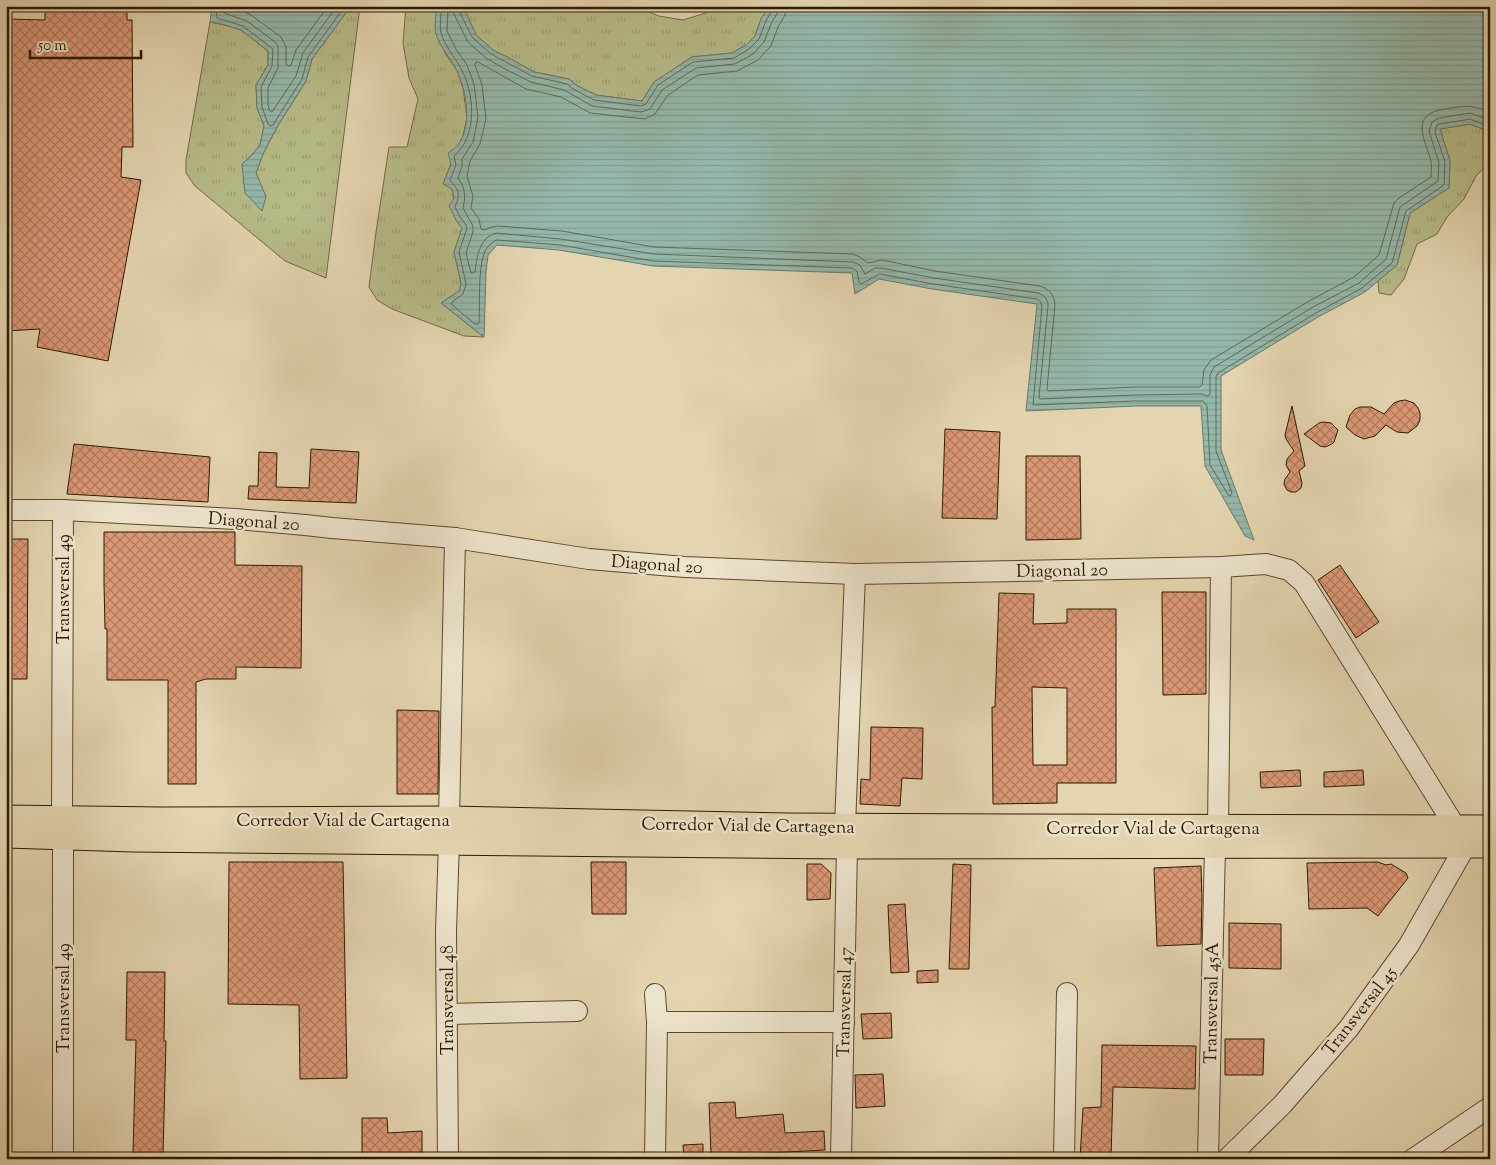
<svg xmlns="http://www.w3.org/2000/svg" width="1496" height="1165" viewBox="0 0 1496 1165" font-family="'Sorts Mill Goudy',serif">
<style>
.grass{fill:url(#grass-tufts);stroke:#716b44}
.water{fill:url(#water-rules);stroke:#6b7967}
.lines{fill:none;stroke-linecap:round;stroke-linejoin:round}
.shore{stroke:#606a56;stroke-width:1}
.building{fill:url(#building-cross-hatch);stroke:#2b1a00;fill-rule:evenodd}
.minor-casing{stroke:#59492c;stroke-width:22}
.major-casing{stroke:#2b1a00;stroke-width:27}
.minor{stroke:#ede4cc;stroke-width:20}
.major{stroke:#e4d5b0;stroke-width:25}
.labels{text-anchor:middle;stroke-width:5;stroke-linejoin:round;paint-order:stroke}
.street-label{font-size:18px;fill:#2b1a00;stroke:#ede4cc}
</style>
<defs>
<pattern id="grass-tufts" width="24" height="20" patternUnits="userSpaceOnUse" patternTransform="scale(1.25)"><rect width="24" height="20" fill="#b7bc89"/><path d="M3 7l-1-3M5 7V3M7 7l1-3M15 17l-1-3M17 17v-4M19 17l1-3" fill="none" stroke="#9ea174"/></pattern>
<pattern id="water-rules" width="6" height="5" patternUnits="userSpaceOnUse" patternTransform="scale(1.25)"><rect width="6" height="5" fill="#95b9ac"/><path d="M0 2.5h6" fill="none" stroke="#819e92"/></pattern>
<pattern id="building-cross-hatch" width="8" height="8" patternUnits="userSpaceOnUse" patternTransform="scale(1.25)"><rect width="8" height="8" fill="#dc9876"/><path d="M0 0l8 8M0 8l8-8" fill="none" stroke="#b37b5e"/></pattern>
</defs>
<rect width="100%" height="100%" fill="#e4d5b0"/>
<filter id="stains"><feTurbulence type="fractalNoise" baseFrequency=".004" numOctaves="4"/><feColorMatrix values="0 0 0 0 .2 0 0 0 0 .09 0 0 0 0 .02 0 0 0 .5 -.17"/></filter>
<radialGradient id="worn" r=".72"><stop offset=".6" stop-color="#630" stop-opacity="0"/><stop offset="1" stop-color="#630" stop-opacity=".3"/></radialGradient>
<g class="grass">
<path d="M351 6H360L326 278 285 261 195 186 186 173V160L210 22 225 25 241 30 268 51V65L256 85 257 108 264 126 260 145 251 156 242 164 266 197 256 173 263 154 277 127 306 81 312 59Z"/>
<path d="M406 6H437L436 33 446 55 457 70 463 88 467 118 462 139 457 148 443 184 452 188 456 220 462 228 454 252 461 283 459 291 441 303 484 337 464 336 392 309 377 300 369 287 376 232 389 147H407L418 99 409 78 403 43Z"/>
<path d="M463 6H639L641 9 659 16 683 20 709 12 717 6H769L761 19 755 36 746 45 732 53 692 57 654 82 642 101 596 95 576 85 569 79 534 72 509 58 493 50 476 35Z"/>
<path d="M1470 124 1490 132V162L1476 176 1464 199 1447 217 1437 234 1417 244 1404 279 1391 295 1379 293 1378 281 1397 265 1410 213 1449 188 1450 161 1440 129Z"/>
</g>
<g class="water">
<path d="M212 6H351L312 59 306 81 277 127 263 154 256 173 266 197 262 211 245 193 242 164 251 156 260 145 264 126 257 108 256 85 268 65V51L241 30 225 25 210 22Z"/>
<path d="M437 6H463L476 35 493 50 509 58 534 72 569 79 576 85 596 95 642 101 654 82 692 57 732 53 746 45 755 36 761 19 769 6H1490V132L1470 124 1440 129 1450 161 1449 188 1410 213 1397 265 1365 292 1318 317 1221 376V450L1254 540 1245 536 1205 466 1201 406H1136L1026 411 1037 304 932 289 879 279 855 294 852 273 653 266 559 250 497 245 488 255 486 272 484 337 441 303 459 291 461 283 454 252 462 228 456 220 449 206 454 198 452 189 443 184 451 164 448 153C475 138 468 95 457 71 451 58 440 48 436 34 434 26 436 15 437 6Z"/>
</g>
<g class="lines">
<g class="shore">
<path d="M216 6 217 18 243 26 273 49 272 66 261 87 262 107 268 124 271 126 273 125 302 79 308 57 345 6"/>
<path d="M223 6 224 13 247 21 275 42 278 46V68L268 88V105L270 111 272 112 296 76 303 53 337 6"/>
<path d="M231 6 251 15 281 37 286 47V64L289 66 291 65 296 50 328 6"/>
<path d="M441 6C442 15 439 25 441 33 445 46 454 56 460 67 475 92 478 136 454 156L456 165 450 180C459 191 461 193 455 207L460 217 466 225 467 228 459 252 466 284 463 294 452 302 451 304 475 324H478L479 322C480 305 478 269 484 254 485 249 491 242 497 240L560 245 653 261 852 268 857 271 859 282 861 284 880 274 933 284 1037 299 1040 301 1042 306 1033 405 1136 401H1203L1207 406 1210 465 1229 496 1231 495 1232 493 1216 451V377L1218 373 1316 313 1362 288 1392 263 1406 211 1444 185 1445 162 1435 132 1437 125 1440 124 1470 119 1490 127"/>
<path d="M458 6 461 15 472 37 491 54 532 76 567 84 573 89 594 100 641 106 646 104 658 85 693 62 734 58 749 49 759 39 766 21 772 10 773 6"/>
<path d="M779 6 778 12 771 24 764 42 753 54 735 64 696 68 662 90 650 109 641 112 592 106 564 90 531 82 503 68 486 58 468 42 452 10H448L447 31 456 49 467 65 474 84 478 117 473 142 462 159V166L458 178C465 187 466 197 463 208L473 226V232L466 253 471 273H473L475 272C477 257 479 238 496 233L561 239 654 254 853 262 860 265 865 274 875 268H881L934 278 1038 293C1044 295 1048 299 1048 306L1039 397 1040 399 1135 395 1201 394 1208 396 1210 394V375L1214 367 1313 307 1359 283 1386 259 1400 207 1438 181 1439 163 1429 131 1432 122 1439 118 1470 113 1490 120"/>
<path d="M787 6 785 15 778 27 771 46 758 60 737 71 698 75 668 95 655 114 645 119 590 113 561 97 526 89 478 62H476L475 65 482 85 486 119 480 144 470 161 467 176 473 196 471 208 479 219 481 229 484 230 492 227 498 226 562 231 654 247 853 254 860 257 868 263 882 260 935 271 1039 286C1049 288 1054 295 1055 304L1047 389 1048 391 1135 387H1200L1202 385 1204 370 1211 360 1309 301 1354 277 1379 255 1394 203 1399 198 1431 177C1431 172 1432 166 1431 161 1425 139 1409 115 1444 109 1465 106 1469 104 1490 112"/>
</g>
</g>
<g class="building">
<path d="M45 6H127V20H132L133 147H122L121 177 141 180 108 361 37 347 40 329 6 331V19L45 20Z"/>
<path d="M1405 400 1414 403 1418 408 1420 413V420L1417 426 1408 433 1397 432 1386 425 1375 436 1364 439 1355 435 1346 427 1350 415 1355 409 1360 407H1371L1384 414 1394 403 1399 401Z"/>
<path d="M1292 406 1305 466 1299 471 1302 483 1301 488 1296 492H1291L1287 490 1284 484 1285 479 1290 472 1286 465 1287 459 1294 451 1286 439 1285 435Z"/>
<path d="M1323 422 1331 423 1338 430 1334 442 1332 444 1325 447 1320 446 1304 434 1319 423Z"/>
<path d="M945 429 1000 432 997 519 942 518Z"/>
<path d="M74 444 210 457 208 502 67 494Z"/>
<path d="M311 449 359 452 356 503 248 499 249 486H258L259 452 277 453 276 487 309 488Z"/>
<path d="M1026 456H1080L1081 539 1026 540Z"/>
<path d="M104 532H235V565L302 566 301 668 236 667V679H206L196 682V784H168V680H107V629H105L104 583Z"/>
<path d="M6 539H28L27 679H6Z"/>
<path d="M1340 565 1379 622 1356 638 1318 580Z"/>
<path d="M1162 592H1206V694L1163 695Z"/>
<path d="M999 593 1034 594 1033 624 1067 623V609H1116V783H1057V803L993 804 992 707H995ZM1032 687 1067 688V765H1033Z"/>
<path d="M397 710 439 711 438 794H397Z"/>
<path d="M871 727 923 728 922 779 902 778 900 806 860 804 861 779 870 780Z"/>
<path d="M1300 770 1301 786 1261 788 1260 772Z"/>
<path d="M1363 770 1364 785 1324 787V772Z"/>
<path d="M229 862H343L347 1078 300 1079 299 1005 228 1004Z"/>
<path d="M591 862H626V914H592Z"/>
<path d="M1378 862 1386 865 1391 864 1406 873 1408 878 1378 916 1367 908 1309 909 1307 863Z"/>
<path d="M807 864H821L831 873 830 899 807 900Z"/>
<path d="M953 864 971 865 969 969H949Z"/>
<path d="M1201 866 1202 900 1201 944 1157 946 1154 868Z"/>
<path d="M905 904 909 972 891 973 888 905Z"/>
<path d="M1229 923 1281 924V969L1229 968Z"/>
<path d="M938 970V982L917 983V971Z"/>
<path d="M127 972H165L164 1041H166L163 1154 133 1153 136 1040H126Z"/>
<path d="M891 1013 892 1038 863 1039 861 1014Z"/>
<path d="M1225 1039H1264L1263 1075H1225Z"/>
<path d="M1102 1045 1196 1046 1195 1089 1113 1087 1111 1159H1080L1083 1108 1101 1107Z"/>
<path d="M883 1074 885 1106 856 1108 855 1075Z"/>
<path d="M735 1102 736 1118 783 1114 785 1133 824 1131 825 1150 749 1154V1153L711 1154 709 1103Z"/>
<path d="M362 1118H387L388 1133 422 1131V1159H362Z"/>
<path d="M703 1144V1156L684 1157 683 1145Z"/>
</g>
<g class="lines">
<defs>
<g id="minor">
<path d="M6 510H63L236 519 305 525 332 528 455 538 589 559 685 567 855 574 1221 567 1266 564 1289 570 1304 583 1456 828"/>
<path d="M62 818 63 510"/>
<path d="M449 819 455 538"/>
<path d="M845 826 855 574"/>
<path d="M1218 828 1221 567"/>
<path d="M63 837V1159"/>
<path d="M447 1014 577 1011"/>
<path d="M657 1022H844"/>
<path d="M448 1159 446 931 449 842"/>
<path d="M655 1159 657 1022 655 994"/>
<path d="M841 1159 847 846"/>
<path d="M1064 1159 1067 993"/>
<path d="M1208 1159 1215 846"/>
<path d="M1227 1159 1282 1105 1349 1028 1409 945 1466 845"/>
<path d="M1413 1159 1490 1107"/>
</g>
<g id="major">
<path d="M6 818 162 820 449 819 789 826 1007 827 1490 828"/>
<path d="M6 835 133 839 847 846 1490 845"/>
</g>
</defs>
<use href="#minor" class="minor-casing"/>
<use href="#major" class="major-casing"/>
<use href="#minor" class="minor"/>
<use href="#major" class="major"/>
</g>
<g class="labels">
<g class="street-label">
<text transform="translate(254 521) rotate(4)" y="6">Diagonal 20</text>
<text transform="translate(657 564) rotate(4)" y="6">Diagonal 20</text>
<text transform="translate(1062 570) rotate(-1)" y="6">Diagonal 20</text>
<text transform="translate(63 589) rotate(-90)" y="6">Transversal 49</text>
<text x="343" y="826">Corredor Vial de Cartagena</text>
<text transform="translate(748 825) rotate(1)" y="6">Corredor Vial de Cartagena</text>
<text x="1153" y="834">Corredor Vial de Cartagena</text>
<text transform="translate(63 998) rotate(-90)" y="6">Transversal 49</text>
<text transform="translate(447 1000) rotate(-90)" y="6">Transversal 48</text>
<text transform="translate(844 1002) rotate(-89)" y="6">Transversal 47</text>
<text transform="translate(1211 1003) rotate(-89)" y="6">Transversal 45A</text>
<text transform="translate(1359 1011) rotate(-52)" y="6">Transversal 45</text>
</g>
</g>
<rect width="1496" height="1165" fill="none" stroke="#e4d5b0" stroke-width="25"/>
<rect x="8" y="8" width="1481" height="1150" fill="none" stroke="#2b1a00" stroke-width="2.5"/>
<rect x="12" y="12" width="1471" height="1140" fill="none" stroke="#2b1a00"/>
<path d="M30 50v8h111v-8" fill="none" stroke="#2b1a00" stroke-width="2.5"/>
<text x="38" y="50" font-size="15" fill="#2b1a00" stroke="#ede4cc" stroke-width="4" paint-order="stroke">50 m</text>
<rect width="100%" height="100%" filter="url(#stains)"/>
<rect width="100%" height="100%" fill="url(#worn)"/>
</svg>
